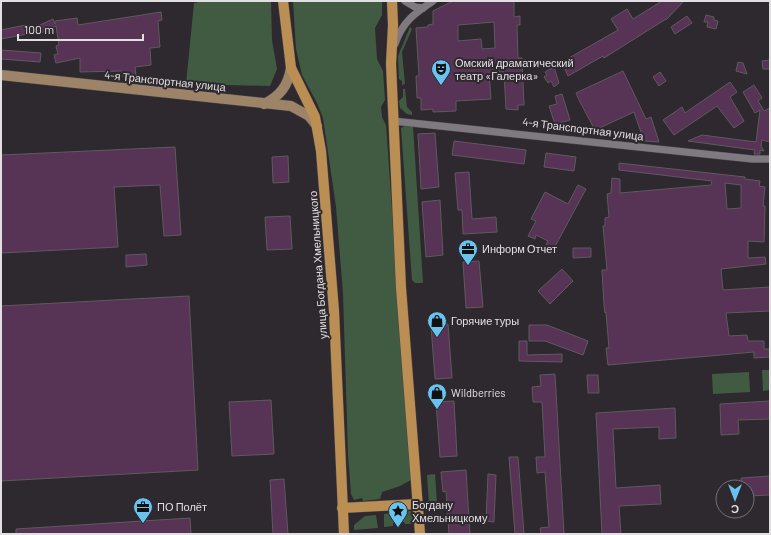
<svg xmlns="http://www.w3.org/2000/svg" width="771" height="535" viewBox="0 0 771 535" font-family="Barlow,sans-serif">
<style>
.green{fill:#405b41}
.building{fill:#573355;stroke:#5f5a5e;fill-rule:evenodd}
.lines{fill:none;stroke-linecap:round;stroke-linejoin:round}
.street-casing{stroke:#4b474b;stroke-width:8}
.secondary-casing{stroke:#4b474b;stroke-width:11}
.primary-casing{stroke:#4b474b;stroke-width:11}
.street{stroke:#7f7a7f;stroke-width:7}
.secondary{stroke:#9d8469;stroke-width:10}
.primary{stroke:#bb8e53;stroke-width:10}
.labels{text-anchor:middle;stroke-width:4;stroke-linejoin:round;paint-order:stroke}
.poi-label{font-size:11px;fill:#e2dfe2;stroke:#2e292e;text-anchor:start}
.street-label{font-size:11px;fill:#e2dfe2;stroke:#2e292e}
</style>
<rect width="100%" height="100%" fill="#2e292e"/>
<g class="green">
<path d="M203 1H271L272 40 277 69 270 86 186 84 194 3Z"/>
<path d="M293 1H382V15L375 28 377 59 383 71 385 100 381 107 382 117 386 125 411 480 400 486 382 492 380 499 363 501 362 498 354 500 351 494 348 454 343 293 336 207 323 118 317 103 302 75 296 49Z"/>
<path d="M410 27 412 29 402 52 405 84 402 85V81L399 79 398 56Z"/>
<path d="M403 89H405L407 107 412 112V115L407 114 400 108 399 101 403 97Z"/>
<path d="M406 125 413 126 423 283H415L412 280 401 128Z"/>
<path d="M762 370H770V390L763 391Z"/>
<path d="M749 372 750 392 713 394 712 374Z"/>
<path d="M435 474 437 504H429L427 475Z"/>
<path d="M409 511 415 512V524H405L404 522 393 523V526L384 527V514Z"/>
<path d="M376 515 378 528 354 530V525L365 516Z"/>
</g>
<g class="building">
<path d="M453 1H514V17L520 16V25H517L518 58H522L524 105H518V110L506 109 504 72H489L491 99 456 101V111L433 112V109L421 110V98H417L416 76H419L416 28 428 27V25L433 24V11ZM494 22 495 48 482 49 481 39 458 41V25Z"/>
<path d="M662 1H684L666 20V19L604 58 603 56 568 76 562 62 618 30 611 19 627 9 633 19Z"/>
<path d="M161 12 162 20 158 21 160 47 150 48 151 65 135 67 136 75 122 76V71L80 72V58L56 63 54 55 58 54 56 46 59 45 56 26 39 34 38 32 1 39V30L26 25 27 31 53 19 55 24V21L77 18 78 25Z"/>
<path d="M706 15 714 17V20L718 21 716 29 707 27 708 22H704Z"/>
<path d="M687 16 692 23 675 34 671 27Z"/>
<path d="M1 50 41 53 40 62 1 59Z"/>
<path d="M770 60V69H763L762 61Z"/>
<path d="M738 62 743 63 747 74 736 71Z"/>
<path d="M554 67 559 83 554 87 551 81 548 83 544 77 547 75 545 72Z"/>
<path d="M623 71 646 119 651 117 659 142 644 141 634 112 595 130 579 100 576 93Z"/>
<path d="M660 72 666 81 659 86 653 77Z"/>
<path d="M730 82 737 92 730 97 744 121 734 128 717 106 674 135 663 120 682 107 685 113Z"/>
<path d="M754 85 762 98 758 101 764 111 770 108V142L762 140 761 146 764 151 760 150V154H754L755 150 688 141 702 135 756 142 760 110 755 113 743 92Z"/>
<path d="M562 94 570 120 555 124 549 106 557 104 555 96Z"/>
<path d="M435 133 439 187 421 189 418 134Z"/>
<path d="M454 141 526 150 524 164 452 155Z"/>
<path d="M175 147 181 235 164 236 160 185 114 187 118 247 1 253V155Z"/>
<path d="M546 153 576 157 574 171 544 167Z"/>
<path d="M288 156 289 182 273 183 272 157Z"/>
<path d="M619 163 745 177V179L760 181 759 186 765 187 763 206H765L764 242 748 241V258L765 257 766 264 721 269 723 290 770 287V311L726 313 729 336 747 335 748 341H764V349H770V357L754 358V352L608 365 606 348H609L606 312 605 313 604 305 602 270H607L603 226H605V218L609 217 607 194 611 193 612 178 620 179V193L711 185 712 181 619 170ZM725 183 741 185V208L727 209Z"/>
<path d="M469 172 472 219 496 217 497 232 463 234 462 210H458L455 173Z"/>
<path d="M578 185 586 189 552 252 544 249 548 241 536 235 535 239 528 236 536 221 531 219 545 192 568 204Z"/>
<path d="M440 200 443 255 426 257 422 202Z"/>
<path d="M290 216 292 249 267 250 265 217Z"/>
<path d="M573 248H591V257L573 258Z"/>
<path d="M146 254 147 265 126 267V255Z"/>
<path d="M479 261 483 307 466 308 463 262Z"/>
<path d="M562 269 573 281 550 304 538 291Z"/>
<path d="M189 296 198 470 1 481V306Z"/>
<path d="M448 324 452 378 435 379 431 326Z"/>
<path d="M529 325H547L588 341 583 355 545 341H529Z"/>
<path d="M519 341H527V355L562 354V362L519 361Z"/>
<path d="M555 374 564 534H541L540 528 549 527 545 472 537 473 536 457H545L542 402H533L532 387 541 386 540 375Z"/>
<path d="M587 375H598L599 393H588Z"/>
<path d="M271 400 274 454 232 456 229 402Z"/>
<path d="M454 401 457 456 440 457 436 402Z"/>
<path d="M770 401V419L738 420 739 434 721 435 720 404Z"/>
<path d="M675 408 676 438 659 439V427L613 429 616 488 660 485 661 504 619 506 621 534H602L596 413Z"/>
<path d="M509 457H518L524 534H515Z"/>
<path d="M466 470 470 534H449L446 491 443 492 441 472Z"/>
<path d="M488 474 496 475 494 522 486 521Z"/>
<path d="M770 476V495L747 496V487H741V478Z"/>
<path d="M284 479 288 534H273L270 480Z"/>
<path d="M190 518 191 534H16V529Z"/>
</g>
<g class="lines">
<defs>
<g id="street">
<path d="M405 1 415 7 423 8"/>
<path d="M395 44C402 22 415 13 433 1"/>
<path d="M393 121 752 159H770"/>
</g>
<g id="secondary">
<path d="M1 75 291 106 309 116 317 126"/>
<path d="M264 104C280 96 288 86 291 68"/>
</g>
<g id="primary">
<path d="M283 1 291 68 315 117 321 151 334 311 344 534"/>
<path d="M392 1 393 25 391 64 401 288 420 534"/>
<path d="M342 508 418 504"/>
</g>
</defs>
<use href="#street" class="street-casing"/>
<use href="#secondary" class="secondary-casing"/>
<use href="#primary" class="primary-casing"/>
<use href="#street" class="street"/>
<use href="#secondary" class="secondary"/>
<use href="#primary" class="primary"/>
</g>
<defs>
<symbol id="theatre-pin" viewBox="-11 -11 22 30"><path d="M0 17L-7.5 6A9.5 9.5 0 1 1 7.5 6Z" fill="#67c4f0" stroke="#2e292e"/><path d="M-5-5.5Q0-4 5-5.5V0Q5 5 0 6Q-5 5-5 0ZM-3.3-2.5H-1v1.5H-3.3ZM1-2.5H3.3v1.5H1ZM-2.8 1Q0 5.5 2.8 1Z" fill="#111"/></symbol>
<symbol id="office-pin" viewBox="-11 -11 22 30"><path d="M0 17L-7.5 6A9.5 9.5 0 1 1 7.5 6Z" fill="#67c4f0" stroke="#2e292e"/><path d="M-6-3h4V-5.5h4V-3h4V5H-6ZM-1-4.5V-3h2v-1.5ZM-6 0V1H6V0Z" fill="#111"/></symbol>
<symbol id="shop-pin" viewBox="-11 -11 22 30"><path d="M0 17L-7.5 6A9.5 9.5 0 1 1 7.5 6Z" fill="#67c4f0" stroke="#2e292e"/><path d="M-5-2.5h2.3a2.7 3.5 0 0 1 5.4 0H5L5.5 6h-11ZM-1.5-2.5h3a1.5 2.3 0 0 0-3 0Z" fill="#111"/></symbol>
<symbol id="sight-pin" viewBox="-11 -11 22 30"><path d="M0 17L-7.5 6A9.5 9.5 0 1 1 7.5 6Z" fill="#67c4f0" stroke="#2e292e"/><path d="M0-6L1.8-2.2L6-1.7L2.9 1.2L3.7 5.4L0 3.3L-3.7 5.4L-2.9 1.2L-6-1.7L-1.8-2.2Z" fill="#111"/></symbol>
</defs>
<g fill-rule="evenodd">
<use href="#theatre-pin" x="430" y="58" width="22" height="30"/>
<use href="#office-pin" x="457" y="238" width="22" height="30"/>
<use href="#shop-pin" x="426" y="310" width="22" height="30"/>
<use href="#shop-pin" x="426" y="382" width="22" height="30"/>
<use href="#office-pin" x="132" y="496" width="22" height="30"/>
<use href="#sight-pin" x="387" y="500" width="22" height="30"/>
</g>
<g class="labels">
<g class="poi-label">
<text x="455" y="67">Омский драматический<tspan x="455" dy="13">театр «Галерка»</tspan></text>
<text x="482" y="253">Информ Отчет</text>
<text x="451" y="325">Горячие туры</text>
<text x="451" y="397">Wildberries</text>
<text x="412" y="509">Богдану<tspan x="412" dy="13">Хмельницкому</tspan></text>
<text x="157" y="511">ПО Полёт</text>
</g>
<g class="street-label">
<text transform="translate(165 81) rotate(6)" y="4">4-я Транспортная улица</text>
<text transform="translate(583 129) rotate(7)" y="4">4-я Транспортная улица</text>
<text transform="translate(318 265) rotate(-94)" y="4">улица Богдана Хмельницкого</text>
</g>
</g>
<rect width="771" height="535" fill="none" stroke="#e2dfe2" stroke-width="4"/>
<g transform="translate(735 499) rotate(180)"><circle r="19" fill="#2e292e" stroke="#767276"/>
<path d="M0-3L7 15L0 10L-7 15Z" fill="#67c4f0"/>
<text y="-6" font-size="11" font-weight="bold" text-anchor="middle" fill="#e2dfe2">С</text>
</g>
<path d="M18 34v6h125v-6" fill="none" stroke="#e2dfe2" stroke-width="2"/>
<text x="24" y="34" font-size="12" fill="#e2dfe2" stroke="#2e292e" stroke-width="3" paint-order="stroke">100 m</text>
</svg>
